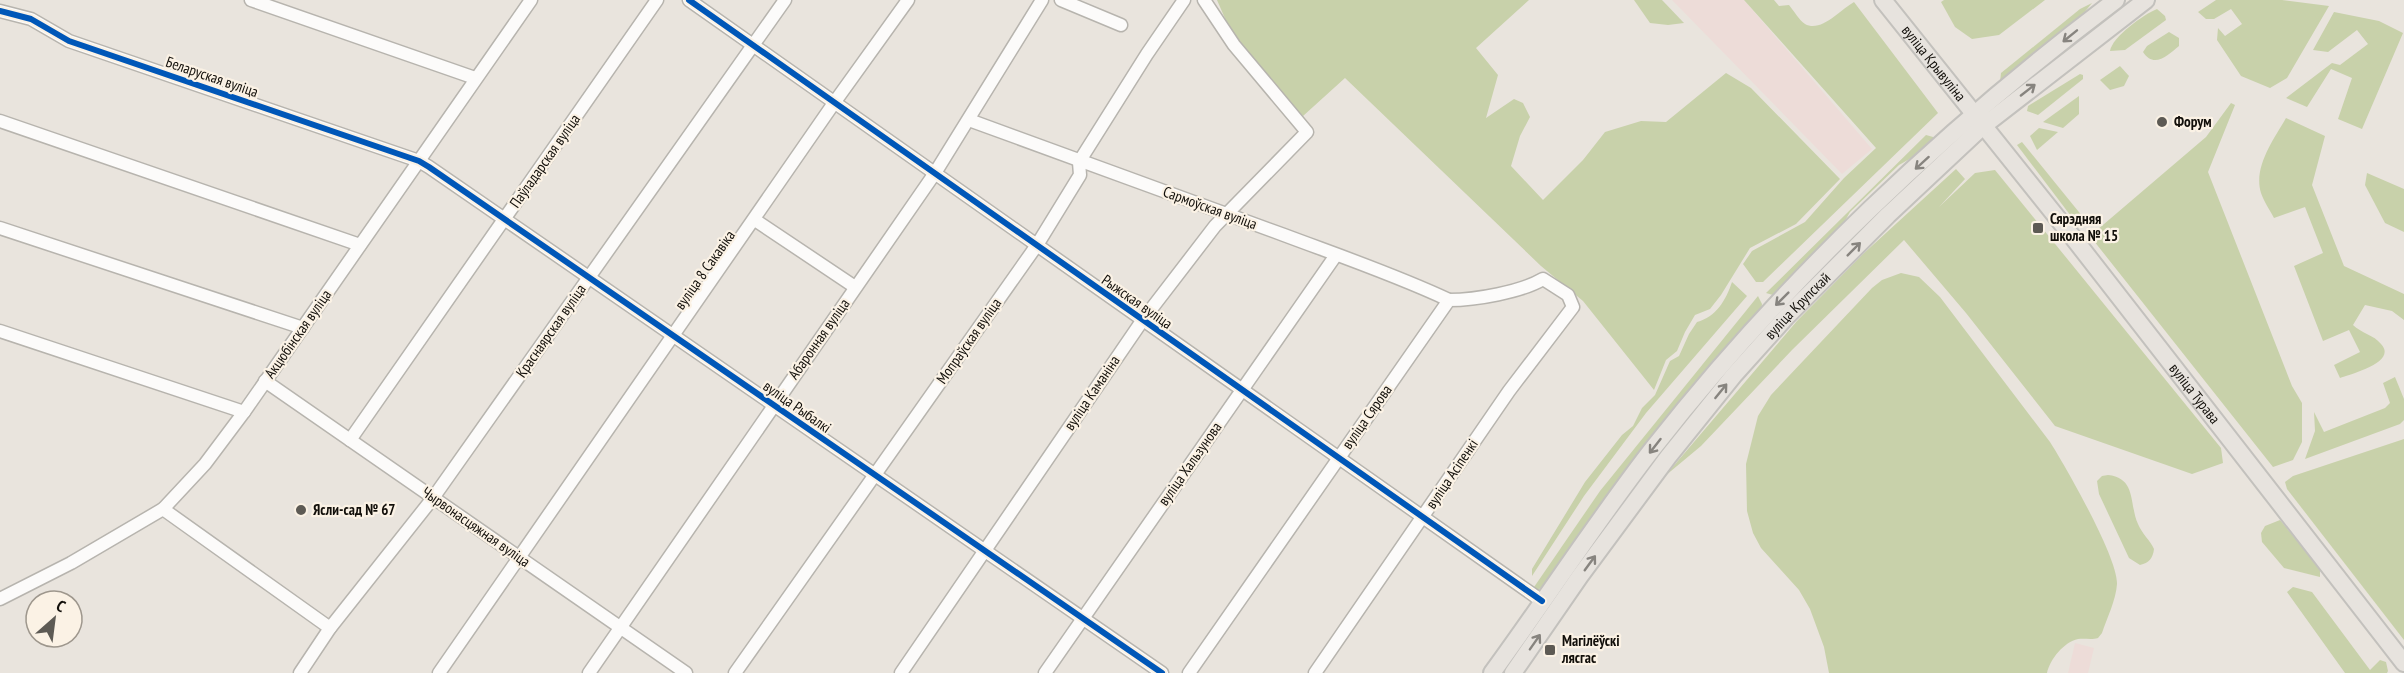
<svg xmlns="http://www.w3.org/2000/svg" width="2404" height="673" viewBox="0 0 2404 673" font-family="'PT Sans Narrow',sans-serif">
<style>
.industrial{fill:#eddcd8}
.green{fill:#c8d1aa}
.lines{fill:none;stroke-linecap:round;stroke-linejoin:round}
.minor-casing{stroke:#b7b4ae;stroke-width:15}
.major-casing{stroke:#c3c1bd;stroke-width:20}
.minor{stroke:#fcfbfa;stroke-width:12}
.major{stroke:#e7e3de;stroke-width:16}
.cycleway-casing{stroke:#fbf2e5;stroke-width:10}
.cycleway{stroke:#0057b8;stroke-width:6}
.oneway{stroke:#87847f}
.poi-dot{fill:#5d5a54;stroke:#fbf2e5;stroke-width:2}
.labels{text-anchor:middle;stroke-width:4.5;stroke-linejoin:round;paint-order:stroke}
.street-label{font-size:15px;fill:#120f0a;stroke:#fbf2e5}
.poi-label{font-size:15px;font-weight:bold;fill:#120f0a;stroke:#fbf2e5;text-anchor:start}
</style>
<rect width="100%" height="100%" fill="#e9e4dd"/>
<g class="industrial">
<path d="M1672 0H1744L1872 149 1842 174Z"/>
<path d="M2075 643 2094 648 2088 673H2068Z"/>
</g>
<g class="green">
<path d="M1217 0H1529L1476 48 1498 75 1486 118 1514 99 1523 103 1530 117 1520 136 1511 166 1543 200 1583 160 1605 132 1641 121 1666 122 1726 73 1751 88 1840 179 1796 224 1750 248 1721 295 1710 309 1695 315 1685 332 1677 351 1666 360 1654 390 1583 301 1541 266 1345 78 1303 116 1240 53Z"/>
<path d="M1634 0H1662L1684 23 1668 25 1650 23Z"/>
<path d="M1744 0H1774L1779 6 1789 5C1794 11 1799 20 1805 24 1821 33 1840 10 1854 2L1938 113 1763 282H1756L1743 264 1752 251 1805 222 1844 178 1876 148Z"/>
<path d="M1944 0H2045L1999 35 1972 39 1955 27 1941 2Z"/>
<path d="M2216 0H2282L2329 6 2287 78 2270 88 2241 76 2217 40 2218 28 2225 36 2242 24 2231 9 2214 19H2206L2198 12Z"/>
<path d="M2092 3 2075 24 2000 82 2001 73 2080 9Z"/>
<path d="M2157 9 2165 16 2166 20 2125 50 2110 51C2112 37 2144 14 2157 9Z"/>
<path d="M2334 12 2379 21 2403 33 2362 129 2338 119 2352 78 2331 69 2307 107 2286 98 2332 63 2340 65 2368 44 2357 30 2328 52 2313 50Z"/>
<path d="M2169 32 2179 38V46C2168 55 2154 69 2143 52L2147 46Z"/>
<path d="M2120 66 2129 76 2124 86 2110 90 2100 80Z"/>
<path d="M2080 74 2083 75V79L2038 115 2027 111 2028 106Z"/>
<path d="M2079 96V114L2063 128 2043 122Z"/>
<path d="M2231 103 2235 105 2208 172 2292 386 2302 403V442L2293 460 2273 467 2090 236 2206 137Z"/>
<path d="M2286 118 2325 136 2312 185 2344 266 2404 294V320L2392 311 2365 305 2353 325C2361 333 2374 335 2381 344 2398 362 2351 374 2340 378L2334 365 2360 352 2349 330 2323 341 2294 266 2323 253 2305 207 2274 218C2270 210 2264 202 2261 193 2253 167 2274 139 2286 118Z"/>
<path d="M2039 128 2058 132 2037 150 2030 136Z"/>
<path d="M1926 135 1933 137 1934 140 1927 149 1899 165 1850 212 1841 228 1779 291 1773 295 1766 293Z"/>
<path d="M2022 142 2087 222 2080 228 2017 145Z"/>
<path d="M1956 169 1965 179 1939 207 1975 173 1995 170 2221 448 2223 463 2192 474 2055 426 1966 313 1904 240 1792 350 1701 446 1665 476 1797 321 1863 254Z"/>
<path d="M2367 173 2404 189V232L2385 223 2365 185Z"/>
<path d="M1901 273 1919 277 1940 297 2050 442C2066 467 2118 558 2117 584 2116 600 2107 618 2102 633L2098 638C2091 640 2085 638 2078 639 2064 642 2050 659 2047 673H1829L1824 647 1810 609 1799 590 1761 548 1753 533 1747 511 1746 464 1758 416 1771 395 1872 288 1882 280Z"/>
<path d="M1732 282 1747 296 1646 413 1584 496 1532 576V569L1585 482 1622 435 1633 426 1642 408 1655 395 1670 361 1679 356 1689 334 1697 322C1716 317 1726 300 1732 282Z"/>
<path d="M1758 296 1762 304 1761 312 1545 584 1537 591 1532 590 1600 491Z"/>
<path d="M2395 377 2404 399V420L2400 424 2305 459 2315 431 2314 412 2324 432 2385 408 2390 403 2383 383Z"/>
<path d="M2404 439V640L2287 489 2285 482 2293 476Z"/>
<path d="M2108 475C2137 478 2129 505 2138 524 2142 534 2150 540 2154 549 2153 558 2149 563 2140 565L2129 558 2099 494 2097 481 2102 476Z"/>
<path d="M2280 520 2320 568V577L2284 568 2262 542 2261 533 2265 526Z"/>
<path d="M2293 587 2312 592 2370 670 2380 660 2386 662 2388 671 2387 673H2345L2287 592Z"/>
</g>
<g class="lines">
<defs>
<g id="minor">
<path d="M251 0 475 78"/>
<path d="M689 0 1542 601"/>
<path d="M1061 0 1121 25"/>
<path d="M0 11 31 19 69 41 419 161 429 167 1162 673"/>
<path d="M969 120C1074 159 1179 196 1284 235 1340 256 1396 275 1449 300"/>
<path d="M0 121 360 245"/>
<path d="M755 220 855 287"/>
<path d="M0 228 303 328"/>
<path d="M0 331 244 412"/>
<path d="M265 381 686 673"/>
<path d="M350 440 657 0"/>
<path d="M163 509 330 628"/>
<path d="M0 599 71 563 163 509 205 464 244 412 531 0"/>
<path d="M300 673 330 628 433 498 785 0"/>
<path d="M439 673 834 103 908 0"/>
<path d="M589 673 935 173 1042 0"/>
<path d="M735 673 1037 245 1080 175 1079 162 1147 54 1184 0"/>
<path d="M901 673 1142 321 1215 226 1307 132 1234 45 1204 0"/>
<path d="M1045 673 1336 255"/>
<path d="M1189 673 1449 300C1476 300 1521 292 1543 279L1568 295 1573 307 1509 391 1315 673"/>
</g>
<g id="major">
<path id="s1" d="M1883 0 2075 240 2404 663"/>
<path d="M1492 673C1547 598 1597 520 1654 447 1785 280 1946 128 2116 0"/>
<path id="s2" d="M1513 673 1580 576 1668 457 1734 375 1786 317 1888 215 1982 127 2146 0"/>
</g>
</defs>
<use href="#minor" class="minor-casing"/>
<use href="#major" class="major-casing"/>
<use href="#minor" class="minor"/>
<use href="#major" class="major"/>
<defs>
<g id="cycleway">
<path d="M689 0 1542 601"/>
<path d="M0 11 31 19 69 41 419 161 429 167 1162 673"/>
</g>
</defs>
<use href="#cycleway" class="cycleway-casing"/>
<use href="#cycleway" class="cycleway"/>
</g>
<defs><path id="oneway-shaft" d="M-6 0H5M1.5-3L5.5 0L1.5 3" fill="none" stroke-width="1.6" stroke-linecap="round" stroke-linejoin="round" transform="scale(1.5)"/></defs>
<g class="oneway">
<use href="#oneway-shaft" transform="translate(2070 36) rotate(141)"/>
<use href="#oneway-shaft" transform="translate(2028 90) rotate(-38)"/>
<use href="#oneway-shaft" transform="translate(1922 163) rotate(138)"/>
<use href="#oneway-shaft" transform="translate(1854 249) rotate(-45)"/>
<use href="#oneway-shaft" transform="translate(1782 299) rotate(135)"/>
<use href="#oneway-shaft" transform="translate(1721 391) rotate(-51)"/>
<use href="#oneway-shaft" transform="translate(1655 446) rotate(128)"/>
<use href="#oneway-shaft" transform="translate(1590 563) rotate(-54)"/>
<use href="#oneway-shaft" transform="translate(1535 642) rotate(-55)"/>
</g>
<g class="poi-dot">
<circle cx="2162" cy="122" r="6"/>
<rect x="2032" y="222" width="12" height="12" rx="3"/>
<circle cx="301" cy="510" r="6"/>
<rect x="1544" y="644" width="12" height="12" rx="3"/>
</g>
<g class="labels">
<g class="street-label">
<text dy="5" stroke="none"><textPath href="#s1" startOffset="81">вуліца Крывуліна</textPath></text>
<text transform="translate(212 77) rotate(19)" y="5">Беларуская вуліца</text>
<text transform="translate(545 161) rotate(-55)" y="5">Паўладарская вуліца</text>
<text transform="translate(1210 208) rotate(20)" y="5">Сармоўская вуліца</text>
<text transform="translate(705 270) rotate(-55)" y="5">вуліца 8 Сакавіка</text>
<text transform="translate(1137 302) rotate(35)" y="5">Рыжская вуліца</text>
<text dy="5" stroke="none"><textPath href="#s2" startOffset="465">вуліца Крупскай</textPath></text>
<text transform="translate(551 331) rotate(-55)" y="5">Краснаярская вуліца</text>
<text transform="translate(298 334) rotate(-55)" y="5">Акцюбінская вуліца</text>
<text transform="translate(819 339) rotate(-55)" y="5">Абаронная вуліца</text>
<text transform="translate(969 341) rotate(-55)" y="5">Мопраўская вуліца</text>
<text transform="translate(1092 393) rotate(-56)" y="5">вуліца Каманіна</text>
<text dy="5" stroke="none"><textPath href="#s1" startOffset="502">вуліца Турава</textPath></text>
<text transform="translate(797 407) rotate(35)" y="5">вуліца Рыбалкі</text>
<text transform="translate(1367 417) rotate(-55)" y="5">вуліца Сярова</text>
<text transform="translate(1190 464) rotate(-55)" y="5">вуліца Хальзунова</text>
<text transform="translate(1452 474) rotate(-56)" y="5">вуліца Асіпенкі</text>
<text transform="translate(476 527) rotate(35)" y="5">Чырвонасцяжная вуліца</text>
</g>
<g class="poi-label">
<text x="2174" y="127">Форум</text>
<text x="2050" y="224">Сярэдняя<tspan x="2050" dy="17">школа № 15</tspan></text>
<text x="313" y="515">Ясли-сад № 67</text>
<text x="1562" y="646">Магілёўскі<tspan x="1562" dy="17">лясгас</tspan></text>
</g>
</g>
<g transform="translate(54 619) rotate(28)"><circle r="28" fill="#fbf2e5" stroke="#9e978d" stroke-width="1.5"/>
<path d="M0-4.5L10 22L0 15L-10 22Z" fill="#5d5a54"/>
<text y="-9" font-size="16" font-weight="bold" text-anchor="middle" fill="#120f0a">С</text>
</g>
</svg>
